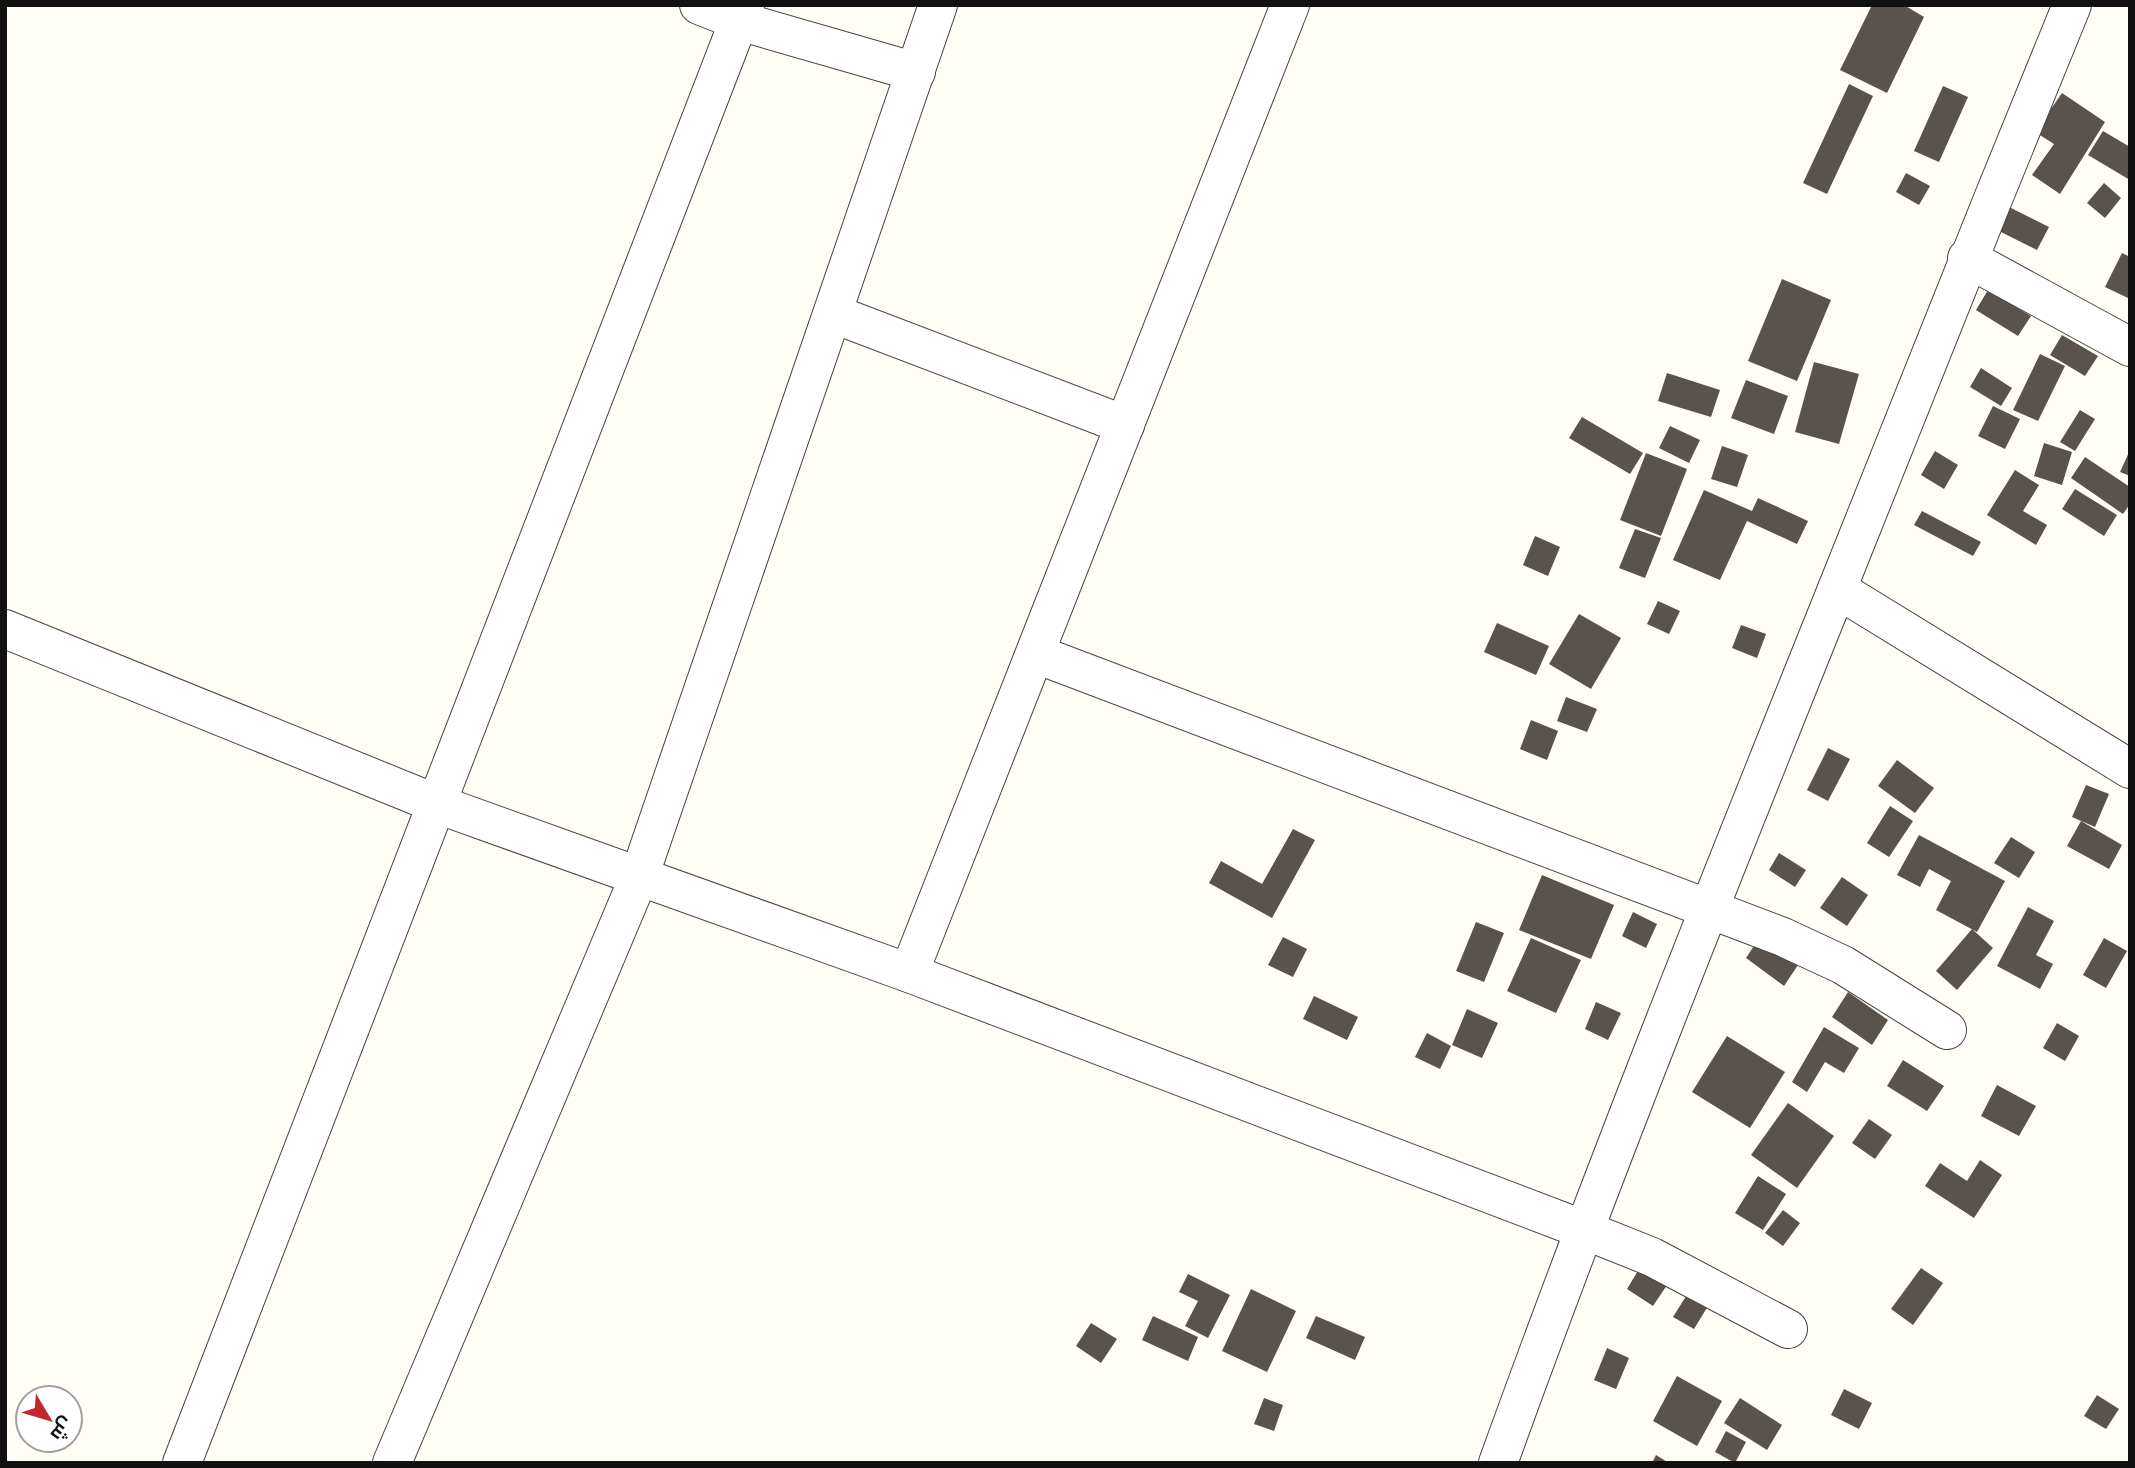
<svg xmlns="http://www.w3.org/2000/svg" width="2135" height="1468" viewBox="0 0 2135 1468" font-family="'Playfair Display',Cairo,serif">
<style>
.building{fill:#5a524d}
.lines{fill:none;stroke-linecap:round;stroke-linejoin:round}
.street-casing{stroke:#444;stroke-width:40}
.street{stroke:#fff;stroke-width:38}
</style>
<rect width="100%" height="100%" fill="#fffdf5"/>
<g class="building">
<path d="M1872 5H1904L1924 17 1887 93 1840 70Z"/>
<path d="M1849 84 1873 96 1827 194 1803 183Z"/>
<path d="M1943 86 1968 97 1939 162 1914 151Z"/>
<path d="M2062 93 2105 122 2060 194 2032 175 2054 144 2035 132Z"/>
<path d="M2103 131 2130 147V180L2088 155Z"/>
<path d="M1906 173 1930 186 1919 205 1896 192Z"/>
<path d="M2104 183 2121 198 2105 218 2087 203Z"/>
<path d="M2009 207 2049 227 2037 250 1997 230Z"/>
<path d="M2122 253 2130 257V299L2105 287Z"/>
<path d="M1782 279 1831 300 1797 381 1748 361Z"/>
<path d="M1988 290 2031 316 2018 336 1976 310Z"/>
<path d="M2062 335 2098 356 2085 376 2050 355Z"/>
<path d="M2040 354 2065 366 2038 421 2013 410Z"/>
<path d="M1814 362 1859 374 1839 444 1795 432Z"/>
<path d="M1981 368 2012 388 2001 406 1970 387Z"/>
<path d="M1667 373 1720 390 1711 417 1658 401Z"/>
<path d="M1746 380 1788 396 1774 434 1731 418Z"/>
<path d="M1993 406 2020 419 2005 449 1978 436Z"/>
<path d="M2080 410 2095 419 2075 451 2060 442Z"/>
<path d="M1582 417 1643 453 1630 474 1569 438Z"/>
<path d="M1670 426 1700 440 1689 463 1659 448Z"/>
<path d="M2044 443 2072 452 2062 485 2034 476Z"/>
<path d="M1722 446 1748 455 1737 487 1711 479Z"/>
<path d="M2130 450V476L2120 472Z"/>
<path d="M1935 451 1958 465 1944 489 1921 475Z"/>
<path d="M1646 453 1687 469 1661 536 1620 520Z"/>
<path d="M2085 457 2130 487V504L2123 514 2071 478Z"/>
<path d="M2015 470 2039 485 2023 511 2047 525 2036 545 1987 515Z"/>
<path d="M2075 489 2117 515 2104 536 2062 509Z"/>
<path d="M1704 490 1752 511 1758 498 1808 521 1797 544 1747 521 1720 580 1673 560Z"/>
<path d="M1922 511 1981 542 1973 556 1914 525Z"/>
<path d="M1635 529 1661 538 1645 578 1619 568Z"/>
<path d="M1535 536 1560 547 1548 576 1523 565Z"/>
<path d="M1658 601 1680 611 1669 634 1647 624Z"/>
<path d="M1579 614 1621 638 1591 689 1549 664Z"/>
<path d="M1497 623 1549 646 1536 675 1484 652Z"/>
<path d="M1741 625 1766 634 1757 658 1732 648Z"/>
<path d="M1566 697 1597 709 1587 732 1557 721Z"/>
<path d="M1531 720 1558 731 1547 760 1520 749Z"/>
<path d="M1828 748 1850 759 1828 801 1807 790Z"/>
<path d="M1897 760 1934 788 1915 813 1878 786Z"/>
<path d="M2086 785 2109 794 2095 827 2072 817Z"/>
<path d="M1890 806 1913 821 1889 857 1867 843Z"/>
<path d="M2081 821 2122 845 2109 869 2067 846Z"/>
<path d="M1293 829 1315 840 1272 918 1209 883 1221 861 1262 884Z"/>
<path d="M1919 835 2005 881 1977 932 1936 910 1951 881 1929 869 1920 887 1897 875Z"/>
<path d="M2011 837 2035 852 2019 878 1994 863Z"/>
<path d="M1779 853 1806 870 1795 887 1769 870Z"/>
<path d="M1542 875 1614 905 1591 959 1519 930Z"/>
<path d="M1842 877 1868 895 1847 926 1820 908Z"/>
<path d="M2028 907 2054 921 2036 955 2053 964 2040 989 1997 966Z"/>
<path d="M1633 912 1657 924 1646 948 1622 936Z"/>
<path d="M1476 922 1504 933 1484 982 1456 971Z"/>
<path d="M1972 929 1993 948 1957 990 1936 971Z"/>
<path d="M1283 937 1307 949 1293 977 1268 965Z"/>
<path d="M1531 938 1581 960 1556 1013 1507 991Z"/>
<path d="M1759 938 1798 965 1784 986 1746 958Z"/>
<path d="M2104 938 2127 951 2106 988 2083 975Z"/>
<path d="M1848 992 1888 1020 1872 1045 1832 1017Z"/>
<path d="M1314 996 1358 1017 1347 1040 1303 1019Z"/>
<path d="M1596 1002 1621 1013 1608 1040 1585 1029Z"/>
<path d="M1467 1009 1498 1023 1482 1058 1452 1045Z"/>
<path d="M2057 1023 2079 1036 2065 1061 2043 1048Z"/>
<path d="M1824 1027 1859 1048 1844 1073 1825 1062 1807 1092 1792 1082Z"/>
<path d="M1427 1033 1451 1046 1440 1069 1415 1057Z"/>
<path d="M1727 1036 1785 1072 1750 1128 1692 1092Z"/>
<path d="M1903 1060 1944 1086 1927 1111 1887 1086Z"/>
<path d="M1997 1085 2036 1106 2019 1136 1981 1116Z"/>
<path d="M1788 1103 1834 1136 1797 1188 1751 1155Z"/>
<path d="M1869 1119 1892 1135 1875 1159 1852 1143Z"/>
<path d="M1980 1160 2002 1175 1974 1218 1925 1186 1940 1163 1967 1181Z"/>
<path d="M1758 1176 1786 1194 1763 1230 1735 1213Z"/>
<path d="M1783 1210 1800 1223 1783 1246 1765 1233Z"/>
<path d="M1642 1264 1669 1282 1653 1306 1627 1289Z"/>
<path d="M1921 1268 1943 1283 1913 1325 1891 1309Z"/>
<path d="M1188 1274 1230 1295 1208 1338 1185 1326 1198 1301 1179 1292Z"/>
<path d="M1251 1289 1296 1311 1267 1372 1222 1351Z"/>
<path d="M1688 1293 1708 1306 1694 1329 1673 1317Z"/>
<path d="M1153 1316 1198 1337 1188 1361 1142 1340Z"/>
<path d="M1316 1316 1365 1337 1355 1360 1306 1338Z"/>
<path d="M1091 1323 1117 1339 1101 1363 1076 1346Z"/>
<path d="M1607 1348 1629 1358 1616 1389 1594 1380Z"/>
<path d="M1677 1376 1722 1401 1697 1446 1653 1421Z"/>
<path d="M1844 1389 1872 1403 1859 1429 1831 1415Z"/>
<path d="M2097 1395 2119 1409 2106 1429 2084 1416Z"/>
<path d="M1264 1398 1283 1405 1274 1431 1254 1424Z"/>
<path d="M1740 1398 1782 1425 1767 1450 1724 1423Z"/>
<path d="M1726 1431 1746 1442 1735 1463 1715 1452Z"/>
<path d="M1656 1455 1669 1463H1652Z"/>
</g>
<g class="lines">
<defs>
<g id="street">
<path d="M699 5 739 21 916 72"/>
<path d="M1967 258 2130 347"/>
<path d="M834 314 1125 425"/>
<path d="M1837 589 2130 769"/>
<path d="M5 629 437 804 909 973 1582 1229 1652 1257 1788 1329"/>
<path d="M1036 654 1783 937 1843 965 1947 1030"/>
<path d="M909 973 1290 5"/>
<path d="M182 1463 745 5"/>
<path d="M392 1463 639 877 938 5"/>
<path d="M1498 1463C1604 1169 1720 880 1837 589 1915 394 1992 199 2072 5"/>
</g>
</defs>
<use href="#street" class="street-casing"/>
<use href="#street" class="street"/>
</g>
<rect width="2135" height="1468" fill="none" stroke="#111111" stroke-width="14"/>
<g transform="translate(49 1419) rotate(128)"><circle r="33" fill="#ffffff" stroke="#a0a0a0" stroke-width="2"/>
<path d="M0-5L12 26L0 18L-12 26Z" fill="#c4262e"/>
<text y="-10" font-size="19" font-weight="bold" text-anchor="middle" fill="#111111">ش</text>
</g>
</svg>
